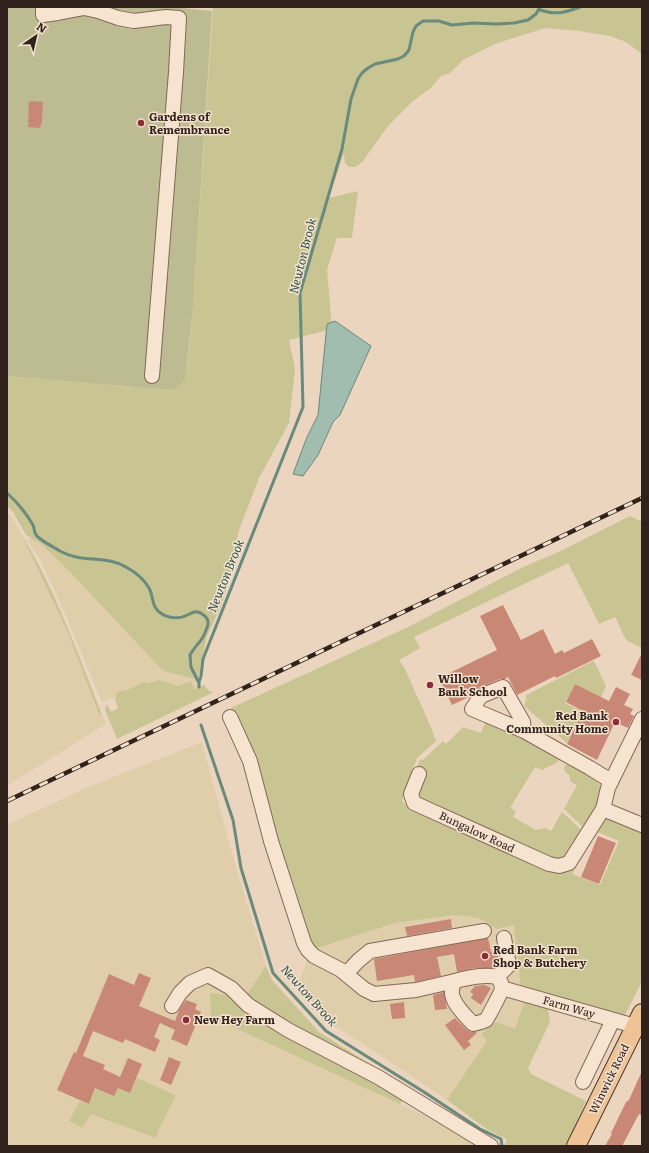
<svg xmlns="http://www.w3.org/2000/svg" width="649" height="1153" viewBox="0 0 649 1153" font-family="Literata,serif">
<style>
.farmland{fill:#e0ceab}
.green{fill:#c8c593}
.cemetery{fill:#bdbb92}
.water{fill:#a1bdb0;stroke:#698a7c}
.lines{fill:none;stroke-linecap:round;stroke-linejoin:round}
.stream{stroke:#698a7c;stroke-width:3}
.building{fill:#c88875}
.minor-casing{stroke:#826757;stroke-width:16}
.major-casing{stroke:#50362c;stroke-width:20}
.minor{stroke:#f7e4d0;stroke-width:14}
.major{stroke:#eec395;stroke-width:18}
.rail-casing{stroke:#32221c;stroke-width:4.5}
.rail{stroke:#f3e1cd;stroke-width:3;stroke-dasharray:9;stroke-linecap:butt}
.poi-dot{fill:#8f2a3d;stroke:#f3e1cd;stroke-width:1.5}
.labels{text-anchor:middle;stroke-width:3;stroke-linejoin:round;paint-order:stroke}
.poi-label{font-size:11px;font-weight:bold;fill:#32221c;stroke:#f3e1cd;text-anchor:start}
.street-label{font-size:11px;fill:#32221c;stroke:#f3e1cd}
.water-label{font-size:12px;font-style:italic;fill:#2b5248;stroke:#f3e1cd}
</style>
<rect width="100%" height="100%" fill="#ebd5be"/>
<g class="farmland">
<path d="M7 512 17 525 33 558 68 633 92 694 96 707 99 714 102 715 106 724 7 786Z"/>
<path d="M29 537 40 543 70 572 163 671 196 680 198 688 194 689 190 681 178 686 159 681 150 683 143 682 128 690 119 691 116 700H115L112 697 102 702 65 613 41 561 28 541Z"/>
<path d="M202 742 236 868 266 966 245 998 211 1017 426 1116 477 1146H7V825L86 788Z"/>
<path d="M456 915 479 918 497 929 514 925 526 997 515 1029 481 1033 488 1041 447 1100 360 1042 334 1026 297 987 311 950 395 923Z"/>
</g>
<g class="green">
<path d="M213 7H642V54L626 42 610 36 579 31 545 28 495 44 463 60 450 73 441 76 431 88 413 101 388 126 363 161 356 167H349L345 163 344 153 329 198 358 191 352 238H337L327 270 332 329 289 340 295 369 289 423 259 478 238 533 232 573 221 606 207 636 198 680 163 671 70 572 40 543 26 535 13 512 7 506V376L172 390 187 366 193 307Z"/>
<path d="M630 516 642 522V648L626 640 615 617 599 624 568 563 414 637 420 648 399 660 404 667 430 725 436 741 417 758 402 801 412 811 552 870 593 837 572 874 600 885 619 841 595 831 604 817 608 816 642 832V981L625 1015 623 1016 521 988 514 925 497 929 479 918 456 915 395 923 311 950 235 719 231 708 408 627 523 567 561 551Z"/>
<path d="M21 533C55 590 78 653 102 715L99 714 68 633Z"/>
<path d="M593 661H594L606 686 601 697 575 684 565 703 590 715V727L578 721 567 743 524 706 526 700V695Z"/>
<path d="M159 680 178 686 191 681 194 689 204 685 209 691 214 692 117 739 105 710 107 704 111 712 118 708 115 700H116V694L119 691 128 690 143 682 150 683Z"/>
<path d="M485 723 492 725 493 723 560 757C558 766 549 764 543 770L535 767 510 808 516 811 513 817 536 830 545 828 551 831 562 812 585 833 566 857 549 861 406 802 420 759 423 760 443 741 446 744 463 727 481 733Z"/>
<path d="M568 763C577 767 594 777 600 785 601 788 602 791 603 794L586 830 564 809 577 785 571 782 569 775 565 772 564 769 565 766Z"/>
<path d="M266 966 272 980 319 1032 411 1090 400 1104 211 1017 210 993 245 997Z"/>
<path d="M526 997 547 1004 550 1022 528 1068 531 1074 586 1101 566 1146H510L505 1145 507 1139 488 1130 447 1100 487 1041 481 1034 496 1022 515 1029Z"/>
<path d="M137 1078 175 1095V1097L158 1131 156 1138 91 1114 82 1128 69 1121 80 1101 89 1104 96 1088 114 1096 118 1088 130 1093Z"/>
</g>
<path class="cemetery" d="M7 7H172L212 11 193 307 185 380 172 390 7 376Z"/>
<path class="water" d="M335 321 371 346 340 415 333 422 318 455 303 476 293 474 307 437 318 415 327 324Z"/>
<g class="lines">
<g class="stream">
<path d="M540 10C556 15 564 13 580 7"/>
<path d="M7 493C17 502 26 513 33 525 35 529 33 532 37 536 40 540 55 548 60 551"/>
<path d="M62 552C82 563 106 555 126 567 135 572 144 579 149 588 154 597 151 608 162 614 168 618 179 619 185 616 188 615 191 613 194 612 200 611 209 617 208 624 208 626 206 630 205 633 202 641 194 647 190 655L191 667 198 681"/>
<path d="M199 687V682L201 676 203 659 303 407 300 293 342 149 351 99 358 79 362 73 368 68 375 64 398 59 404 56 409 50 413 32 416 26 420 23 423 21H439L452 25 473 23 496 24 514 23 528 20 536 14 540 7"/>
<path d="M201 725 233 820 241 868 273 973 326 1031 424 1092 480 1129 501 1139 502 1146"/>
</g>
</g>
<g class="building">
<path d="M29 101 43 102 42 121 40 128 28 127 29 123 28 122Z"/>
<path d="M503 605 521 640 543 629 555 654 562 650 564 653 592 639 601 656 556 678 555 676 517 695 508 677 505 679H500L478 688 471 696 452 705 439 678 497 650 480 616Z"/>
<path d="M642 653V680L631 675Z"/>
<path d="M575 684 609 701 616 687 630 694 624 705 633 709 630 714 634 716 628 728 615 722 597 760 567 744 583 711 566 702Z"/>
<path d="M598 836 616 843 599 884 581 877Z"/>
<path d="M451 919 452 928 407 936 405 927Z"/>
<path d="M488 938 491 952 497 951 499 963 494 968H475L457 972 454 954 437 957 441 976 415 982 414 975 377 981 374 959Z"/>
<path d="M139 973 151 978 139 1006 175 1021 179 1010 186 1000 197 1004 195 1009 201 1012 187 1046 171 1039 175 1030 160 1023 154 1037 160 1040 155 1052 125 1039 123 1043 93 1031 83 1056 105 1065 103 1069 120 1077 128 1058 142 1064 130 1093 118 1088 114 1096 95 1088 89 1104 57 1090 74 1052 76 1053 109 974 134 985Z"/>
<path d="M485 985 491 988 481 1005 471 998 473 994 470 992 475 986Z"/>
<path d="M444 992 447 1009 435 1010 433 995Z"/>
<path d="M404 1002 405 1018 392 1019 390 1004Z"/>
<path d="M455 1018 467 1030 471 1032H476L477 1033 468 1041 471 1045 464 1050 445 1025Z"/>
<path d="M169 1057 181 1062 171 1085 160 1080Z"/>
<path d="M642 1071V1116L639 1114 622 1146H605L612 1134 611 1133 626 1102 629 1100Z"/>
</g>
<g class="lines">
<defs>
<g id="minor">
<path d="M43 7V15L58 13 84 8 98 11 118 18 134 21 166 17 179 18 176 72 152 376"/>
<path d="M230 717 250 761 271 841 304 943 308 950 314 956 341 970 364 989 374 994 416 990 455 981"/>
<path d="M524 731 523 722 503 687 481 696 472 709 524 731 590 768 611 781"/>
<path d="M419 774 411 794 414 803 549 864 559 866 569 863 603 809 608 788 642 719"/>
<path d="M603 809 642 825"/>
<path d="M346 974 358 961 370 951 484 931"/>
<path d="M497 977C486 974 466 978 455 981 454 984 452 987 452 990 450 1002 466 1016 473 1024 478 1023 482 1022 486 1020 487 1019 502 991 502 989 502 984 500 980 497 977L509 965 504 938"/>
<path d="M502 988 635 1026"/>
<path d="M172 1006 180 993 190 983 208 975 231 988 248 1005 288 1030 378 1077 491 1146"/>
<path d="M583 1082 613 1020"/>
</g>
<path id="major" d="M576 1146 642 1013"/>
</defs>
<use href="#minor" class="minor-casing"/>
<use href="#major" class="major-casing"/>
<use href="#minor" class="minor"/>
<use href="#major" class="major"/>
<defs>
<path id="rail" d="M7 801 642 498"/>
</defs>
<use href="#rail" class="rail-casing"/>
<use href="#rail" class="rail"/>
</g>
<g class="poi-dot">
<circle cx="141" cy="123" r="4"/>
<circle cx="430" cy="685" r="4"/>
<circle cx="616" cy="722" r="4"/>
<circle cx="485" cy="956" r="4"/>
<circle cx="186" cy="1020" r="4"/>
</g>
<g class="labels">
<g class="poi-label">
<text x="149" y="121">Gardens of<tspan x="149" dy="13">Remembrance</tspan></text>
<text x="438" y="683">Willow<tspan x="438" dy="13">Bank School</tspan></text>
<text x="608" y="720" text-anchor="end">Red Bank<tspan x="608" dy="13">Community Home</tspan></text>
<text x="493" y="954">Red Bank Farm<tspan x="493" dy="13">Shop &amp; Butchery</tspan></text>
<text x="194" y="1024">New Hey Farm</text>
</g>
<g class="street-label">
<text transform="translate(477 832) rotate(25)" y="4">Bungalow Road</text>
<text transform="translate(569 1007) rotate(16)" y="4">Farm Way</text>
<text transform="translate(609 1079) rotate(-64)" y="4">Winwick Road</text>
</g>
<g class="water-label">
<text transform="translate(303 256) rotate(-76)" y="4">Newton Brook</text>
<text transform="translate(226 576) rotate(-68)" y="4">Newton Brook</text>
<text transform="translate(309 996) rotate(48)" y="4">Newton Brook</text>
</g>
</g>
<rect width="649" height="1153" fill="none" stroke="#32221c" stroke-width="16"/>
<g transform="translate(36 36) rotate(34)" stroke="#f3e1cd" stroke-width="3" paint-order="stroke">
<path d="M0-3L7 15L0 10L-7 15Z" fill="#32221c"/>
<text y="-6" font-size="11" font-weight="bold" text-anchor="middle" fill="#32221c">N</text>
</g>
</svg>
